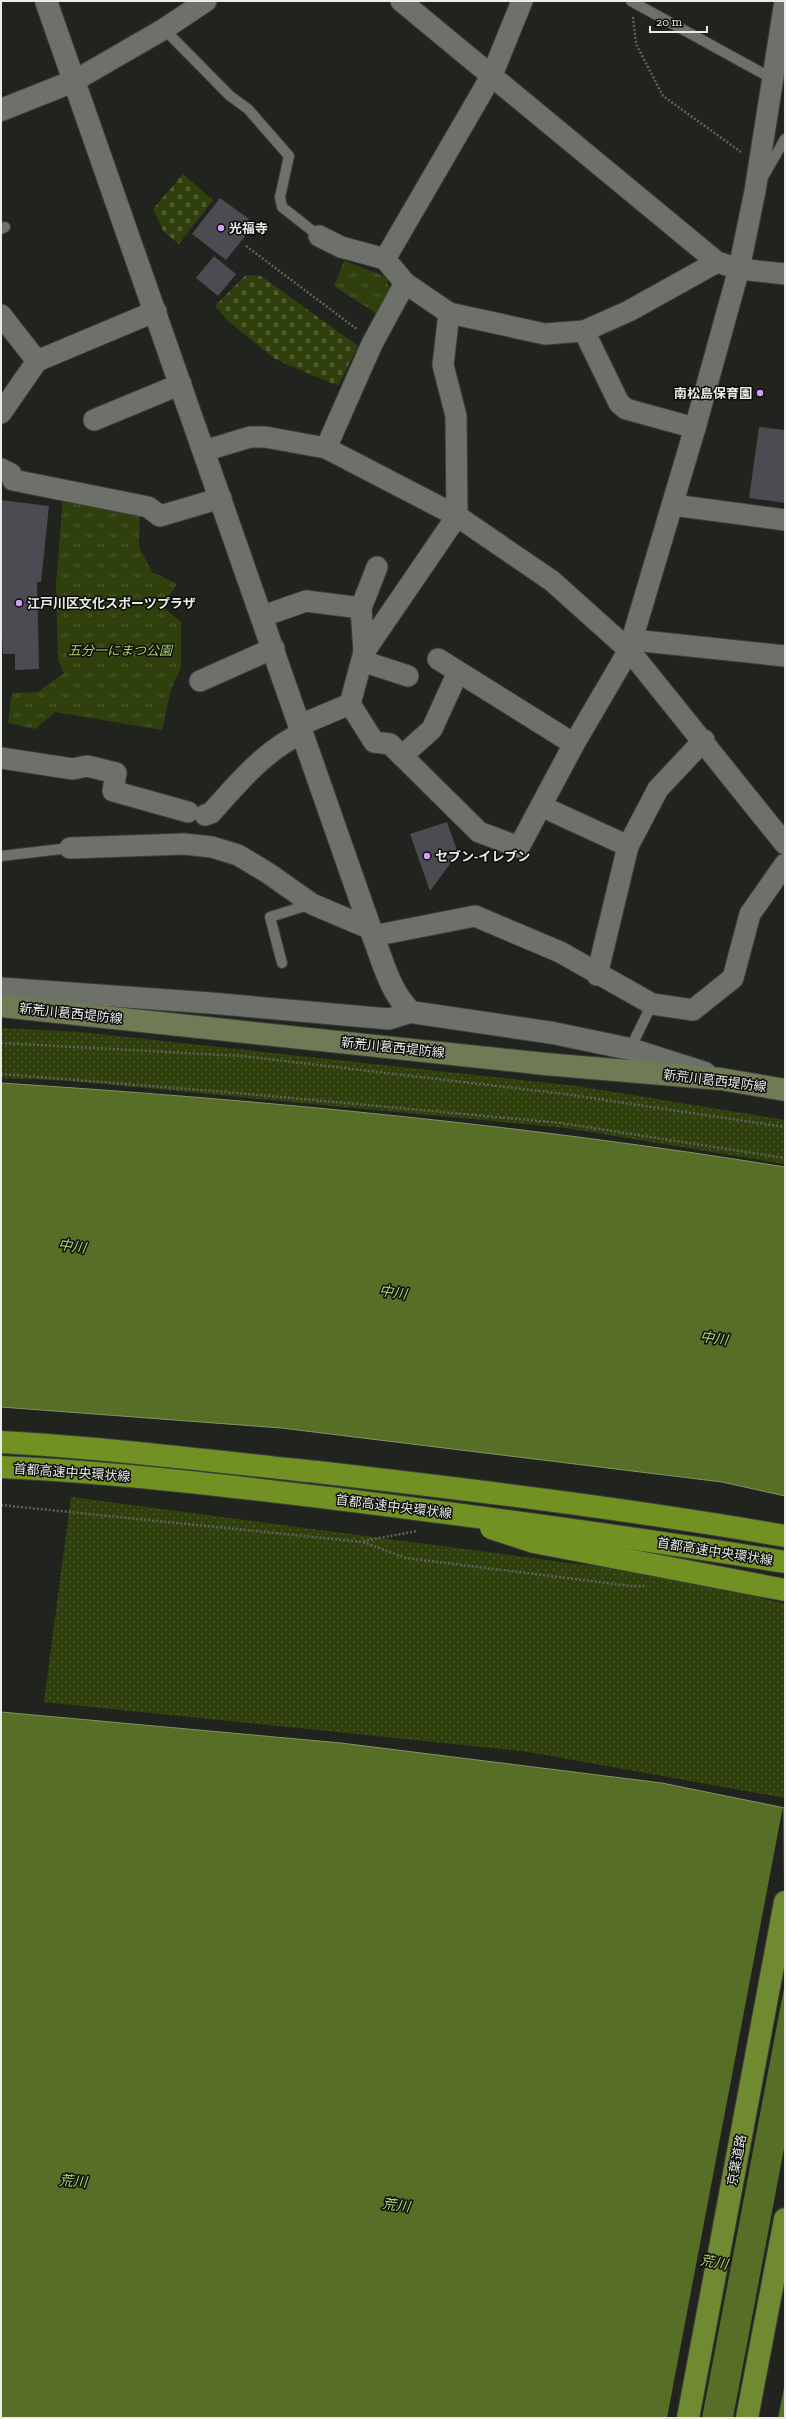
<svg xmlns="http://www.w3.org/2000/svg" width="786" height="2419" viewBox="0 0 786 2419" font-family="'Zilla Slab','Noto Sans JP',serif">
<style>
.grass{fill:url(#grass-dots)}
.cemetery{fill:url(#cemetery-stones)}
.park{fill:url(#park-tufts)}
.water{fill:#576e27;stroke:#839461}
.pier{fill:#21241e}
.building{fill:#4e4a51}
.lines{fill:none;stroke-linecap:round;stroke-linejoin:round}
.service-casing{stroke:#3c3e39;stroke-width:12}
.minor-casing{stroke:#3c3e39;stroke-width:23}
.tertiary-casing{stroke:#3c3e39;stroke-width:24}
.secondary-casing{stroke:#3c3e39;stroke-width:24}
.trunk-casing{stroke:#3c3e39;stroke-width:24}
.motorway-casing{stroke:#3c3e39;stroke-width:24}
.path{stroke:#5f615c;stroke-width:2.5;stroke-dasharray:2 2;stroke-linecap:butt}
.service{stroke:#6e716a;stroke-width:10}
.minor{stroke:#6e716a;stroke-width:21}
.tertiary{stroke:#6e716a;stroke-width:22}
.secondary{stroke:#6f7b55;stroke-width:22}
.trunk{stroke:#708a31;stroke-width:22}
.motorway{stroke:#719123;stroke-width:22}
.motorway-bridge-casing{stroke:#3c3e39;stroke-width:24;stroke-linecap:butt}
.motorway-bridge{stroke:#719123;stroke-width:22}
.poi-dot{fill:#d59cfb;stroke:#0b0c0a;stroke-width:1.5}
.labels{text-anchor:middle;stroke-width:3;stroke-linejoin:round;paint-order:stroke}
.poi-label{font-size:13px;font-weight:bold;fill:#ebece8;stroke:#0b0c0a;text-anchor:start}
.park-label{font-size:13px;font-style:italic;fill:#aed06e;stroke:#0b0c0a}
.street-label{font-size:13px;fill:#ebece8;stroke:#0b0c0a}
.water-label{font-size:14px;font-style:italic;fill:#b3d674;stroke:#0b0c0a}
</style>
<defs>
<pattern id="grass-dots" width="8" height="8" patternUnits="userSpaceOnUse"><rect width="8" height="8" fill="#30400c"/><path d="M2 2h.1M6 6h.1" fill="none" stroke="#4e5c2f" stroke-width="1.8" stroke-linecap="round"/></pattern>
<pattern id="cemetery-stones" width="16" height="16" patternUnits="userSpaceOnUse"><rect width="16" height="16" fill="#30400c"/><path d="M2 7V4a2 2 0 0 1 4 0v3zM10 15v-3a2 2 0 0 1 4 0v3z" fill="#4e5c2f"/></pattern>
<pattern id="park-tufts" width="24" height="20" patternUnits="userSpaceOnUse"><rect width="24" height="20" fill="#30400c"/><path d="M3 7l-1-3M5 7V3M7 7l1-3M15 17l-1-3M17 17v-4M19 17l1-3" fill="none" stroke="#4e5c2f"/></pattern>
</defs>
<rect width="100%" height="100%" fill="#21241e"/>
<g class="grass">
<path d="M1 1028 80 1032 577 1086 785 1120V1164L566 1128 71 1081 1 1078Z"/>
<path d="M71 1497 683 1578 785 1604V1798L523 1751 44 1702Z"/>
</g>
<g class="cemetery">
<path d="M183 174 213 200 179 244 164 232 153 209Z"/>
<path d="M246 275 261 276 358 346 338 386 275 359 229 322 215 306Z"/>
</g>
<g class="park">
<path d="M344 261 387 277 390 294 377 314 334 286Z"/>
<path d="M63 497 140 514 139 547 152 572 177 584 162 606 181 622V668L171 689 162 730 55 712 35 729 8 723 12 693 38 692 64 673 58 660 56 584Z"/>
</g>
<g class="water">
<path d="M1 1083C264 1100 525 1125 785 1167V1496L722 1482 281 1428 1 1407Z"/>
<path d="M1 1712 341 1743 662 1783 785 1808V2418H1Z"/>
</g>
<g class="pier">
<path d="M783 1806 785 1983 702 2418H667Z"/>
<path d="M785 2143V2382L778 2418H733Z"/>
</g>
<g class="building">
<path d="M220 198 249 219 240 230 246 235 226 260 192 234Z"/>
<path d="M214 256 236 274 218 296 196 278Z"/>
<path d="M759 427 785 430V503L749 498Z"/>
<path d="M1 500 49 506 41 582H37L39 669 15 670V654H3L1 622Z"/>
<path d="M447 822 458 853 430 891 410 834Z"/>
</g>
<g class="lines">
<defs>
<g id="service">
<path d="M631 1 773 79"/>
<path d="M164 29 230 96 248 109 289 156 280 197 282 207 319 236"/>
<path d="M763 177 785 139"/>
<path d="M1 229 5 227"/>
<path d="M1 856 70 848"/>
<path d="M282 963 270 917 311 904"/>
<path d="M630 1049 652 1004"/>
</g>
<g id="minor">
<path d="M401 1 717 262 739 269 785 274"/>
<path d="M74 81 164 29 206 1"/>
<path d="M319 236 341 247 385 259"/>
<path d="M405 283 449 313 545 334 584 331 629 311 717 262"/>
<path d="M1 315 37 361"/>
<path d="M584 331 619 403 626 409 695 428"/>
<path d="M1 413 37 361 156 311"/>
<path d="M94 420 181 384"/>
<path d="M326 448 372 344 405 283 385 259 492 75 522 1"/>
<path d="M204 451 250 437H265L326 448 457 516 552 581 629 650 785 844"/>
<path d="M1 469 11 474 13 480 148 507 160 516 221 498"/>
<path d="M673 505 785 520"/>
<path d="M377 567 361 608 364 652 457 516 456 416 443 365 449 313"/>
<path d="M263 616 306 601 361 608"/>
<path d="M633 640 785 656"/>
<path d="M364 652 350 704 374 742 390 744 479 832 519 847 574 744 629 650 695 428 739 269 755 191 785 1"/>
<path d="M438 659 574 744"/>
<path d="M362 661 408 676"/>
<path d="M200 681 274 648"/>
<path d="M300 725 350 704"/>
<path d="M402 756 432 729 458 672"/>
<path d="M1 758 73 769 87 766 116 773 113 791 188 812"/>
<path d="M543 807 628 846"/>
<path d="M205 815 211 813C239 782 264 751 302 733"/>
<path d="M70 848 184 844 212 847 238 855 268 873 312 904 371 929"/>
<path d="M373 936 475 916 560 952 652 1004 693 1010 733 978 750 914 785 864"/>
<path d="M597 975 628 846 658 789 704 740"/>
<path d="M1 988 210 1003 389 1019 411 1012"/>
</g>
<g id="tertiary">
<path d="M46 1 373 936C383 962 390 992 411 1012L553 1033 630 1049 705 1073"/>
<path d="M1 110 74 81"/>
</g>
<path id="secondary" d="M1 1006 545 1064 721 1079 785 1090"/>
<g id="trunk">
<path d="M688 2418 785 1902"/>
<path d="M747 2418 785 2219"/>
</g>
<path id="motorway" d="M1 1442C107 1448 212 1461 317 1472 473 1490 630 1509 785 1536"/>
</defs>
<use href="#service" class="service-casing"/>
<use href="#minor" class="minor-casing"/>
<use href="#tertiary" class="tertiary-casing"/>
<use href="#secondary" class="secondary-casing"/>
<use href="#trunk" class="trunk-casing"/>
<use href="#motorway" class="motorway-casing"/>
<g class="path">
<path d="M633 17 636 44 663 96 741 152"/>
<path d="M246 246 358 330"/>
<path d="M1 1043 242 1056 565 1094 785 1127"/>
<path d="M1 1074 238 1093 561 1123 785 1158"/>
<path d="M1 1505 363 1542 406 1558 631 1586H647"/>
<path d="M363 1541 417 1531"/>
</g>
<use href="#service" class="service"/>
<use href="#minor" class="minor"/>
<use href="#tertiary" class="tertiary"/>
<use href="#secondary" class="secondary"/>
<use href="#trunk" class="trunk"/>
<use href="#motorway" class="motorway"/>
<defs>
<g id="motorway-bridge">
<path d="M1 1467C111 1472 220 1485 329 1498 482 1517 633 1537 785 1562"/>
<path d="M491 1528 534 1542 785 1590"/>
</g>
</defs>
<use href="#motorway-bridge" class="motorway-bridge-casing"/>
<use href="#motorway-bridge" class="motorway-bridge"/>
</g>
<g class="poi-dot">
<circle cx="221" cy="228" r="4"/>
<circle cx="760" cy="393" r="4"/>
<circle cx="19" cy="603" r="4"/>
<circle cx="427" cy="856" r="4"/>
</g>
<g class="labels">
<g class="poi-label">
<text x="229" y="233">光福寺</text>
<text x="752" y="398" text-anchor="end">南松島保育園</text>
<text x="27" y="608">江戸川区文化スポーツプラザ</text>
<text x="435" y="861">セブン-イレブン</text>
</g>
<g class="park-label">
<text x="120" y="655">五分一にまつ公園</text>
</g>
<g class="street-label">
<text transform="translate(71 1013) rotate(6)" y="5">新荒川葛西堤防線</text>
<text transform="translate(393 1047) rotate(6)" y="5">新荒川葛西堤防線</text>
<text transform="translate(715 1080) rotate(7)" y="5">新荒川葛西堤防線</text>
<text transform="translate(72 1472) rotate(4)" y="5">首都高速中央環状線</text>
<text transform="translate(394 1506) rotate(7)" y="5">首都高速中央環状線</text>
<text transform="translate(715 1551) rotate(9)" y="5">首都高速中央環状線</text>
<text transform="translate(736 2160) rotate(-79)" y="5">京葉道路</text>
</g>
<g class="water-label">
<text transform="translate(72 1246) rotate(8)" y="5">中川</text>
<text transform="translate(393 1292) rotate(8)" y="5">中川</text>
<text transform="translate(714 1338) rotate(8)" y="5">中川</text>
<text transform="translate(73 2181) rotate(4)" y="5">荒川</text>
<text transform="translate(396 2205) rotate(7)" y="5">荒川</text>
<text transform="translate(714 2262) rotate(10)" y="5">荒川</text>
</g>
</g>
<rect width="786" height="2419" fill="none" stroke="#ebece8" stroke-width="4"/>
<path d="M650 26v6h57v-6" fill="none" stroke="#ebece8" stroke-width="2"/>
<text x="656" y="26" font-size="12" fill="#ebece8" stroke="#0b0c0a" stroke-width="3" paint-order="stroke">20 m</text>
</svg>
